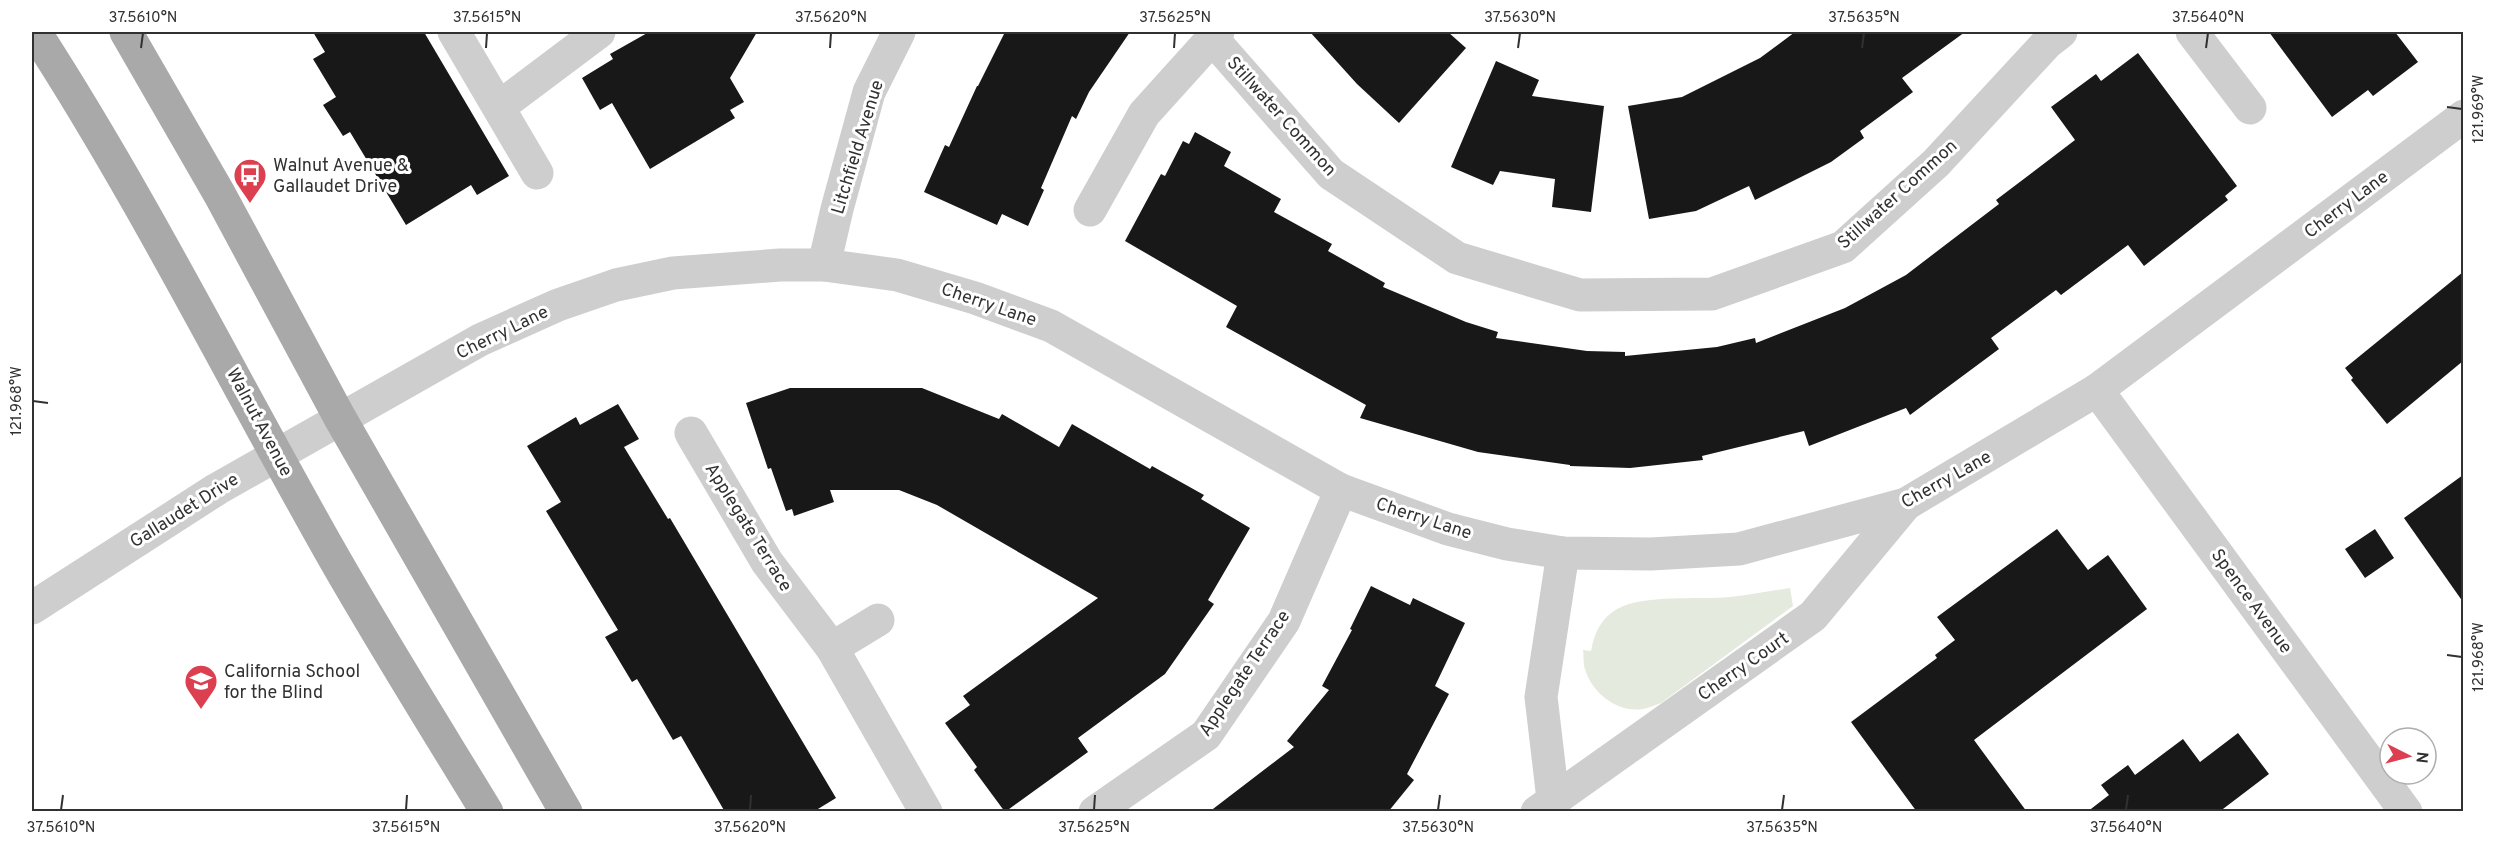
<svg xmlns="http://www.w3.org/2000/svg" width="2495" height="843" viewBox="0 0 2495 843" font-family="Overpass,sans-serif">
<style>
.green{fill:#e4eadd}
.building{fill:#181818}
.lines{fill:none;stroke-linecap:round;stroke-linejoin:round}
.minor{stroke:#cecece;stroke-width:33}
.major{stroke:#a9a9a9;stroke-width:33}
.ticks{fill:none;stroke:#313131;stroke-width:2}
.labels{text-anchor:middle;stroke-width:6;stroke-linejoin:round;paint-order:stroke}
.street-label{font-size:18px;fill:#313131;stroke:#fff}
.poi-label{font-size:18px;fill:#313131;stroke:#fff;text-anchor:start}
.neatline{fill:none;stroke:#313131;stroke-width:2}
.ticks-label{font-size:15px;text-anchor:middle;fill:#313131}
</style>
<rect width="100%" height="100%" fill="#fff"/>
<path class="green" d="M1790 588 1793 606 1661 703C1655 705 1648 708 1643 709 1617 713 1592 693 1585 669 1583 663 1584 656 1583 650L1591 651C1594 634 1601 618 1617 609 1644 594 1698 600 1730 597 1750 595 1770 591 1790 588Z"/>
<g class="building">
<path d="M313 32H424L509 176 477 195 471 185 406 225 350 132 343 136 323 105 336 97 313 59 325 52Z"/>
<path d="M649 32H757L730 78 744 102 730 110 735 118 650 169 612 103 600 110 582 78 613 59 610 54Z"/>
<path d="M1005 32H1130L1089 92 1076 119 1072 116 1041 188 1044 190 1028 226 1002 214 997 225 924 192 945 145 949 147 977 86H978Z"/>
<path d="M1310 32H1448L1466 48 1399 123 1357 84Z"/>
<path d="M1795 32H1965L1902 78 1913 92 1860 131 1864 138 1831 162 1755 200 1749 186 1696 211 1649 219 1628 106 1682 97 1760 58Z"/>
<path d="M2269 32H2395L2418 62 2373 96 2368 90 2332 117Z"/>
<path d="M2138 53 2237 186 2225 196 2228 200 2144 266 2128 245 2061 295 2056 290 1991 338 1999 349 1910 415 1906 408 1809 446 1804 431 1702 456 1703 460 1630 468 1570 466V465L1478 452 1360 418 1366 405 1226 327 1237 306 1125 241 1161 174 1165 176 1183 141 1189 144 1195 132 1231 152 1224 166 1281 199 1274 212 1332 244 1328 251 1385 283 1383 287 1466 322 1498 332 1496 338 1587 351 1625 352V356L1717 347 1755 338 1756 343 1845 308 1906 275 1940 249 1999 204 1996 200 2075 140 2051 107 2096 74 2101 81Z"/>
<path d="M1496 61 1539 80 1532 96 1604 106 1591 212 1552 207 1555 179 1500 171 1493 185 1451 167Z"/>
<path d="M2463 272V361L2387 424 2351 380 2353 378 2345 368Z"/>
<path d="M790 388H922L999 419 1002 414 1059 447 1072 424 1150 469 1152 466 1204 495 1201 499 1250 528 1208 600 1214 604 1165 674 1078 738 1088 752 1005 812 974 770 977 767 945 723 970 705 963 696 1098 598 937 505 899 490H830L834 502 794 516 792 509 786 511 771 468 768 469 746 403Z"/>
<path d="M618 404 639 439 624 447 668 519 670 518 836 798 813 812H725L681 736 673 740 637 679 632 682 605 637 618 630 546 511 561 502 527 446 576 417 580 425Z"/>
<path d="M2463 475V602L2404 518Z"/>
<path d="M2057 529 2088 570 2108 555 2147 609 1974 740 2027 812H1917L1851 722 1937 658 1935 655 1955 640 1937 617Z"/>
<path d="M2375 529 2394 558 2365 578 2345 549Z"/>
<path d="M1371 586 1410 605 1413 598 1465 623 1435 686 1449 694 1407 774 1414 780 1388 812H1209L1294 747 1287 741 1329 690 1322 686 1352 630 1350 629Z"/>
<path d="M2238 733 2269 774 2219 812H2087L2109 795 2101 785 2128 765 2135 775 2183 739 2200 762Z"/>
</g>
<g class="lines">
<g class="minor">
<path d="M454 32 537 173"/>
<path d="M2192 32 2250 108"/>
<path d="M1211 37 1331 174 1457 258 1580 295 1712 294 1843 247 1936 163 2047 43 2061 32"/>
<path d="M499 107 599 32"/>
<path d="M1090 210 1144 114 1218 32"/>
<path d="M824 265 837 209 869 92 899 32"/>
<path d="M2097 390 2406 812"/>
<path d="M691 433 767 562 832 648 926 812"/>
<path d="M32 608 217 489 480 340 558 305 616 285 673 273 780 265H824L897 275 975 298 1051 326 1341 490 1448 529 1507 544 1563 553 1651 554 1739 549 1906 504 2097 390 2464 116"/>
<path d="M832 648 878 620"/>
<path d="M1553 799 1541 697 1563 553"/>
<path d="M1095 812 1206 735 1284 621 1341 490"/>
<path d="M1537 812 1813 616 1906 504"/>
</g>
<g class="major">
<path d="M35 32C143 199 232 378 330 551 380 639 434 725 487 812"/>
<path d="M126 32 220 195 340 418 566 812"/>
</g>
</g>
<path class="ticks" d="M141 48 143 33M486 48 487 33M830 48 831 33M1174 48 1175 33M1518 48 1520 33M1862 48 1864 33M2206 48 2208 33M2447 107 2462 109M33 401 48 403M2447 655 2462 657M61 810 63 795M406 810 407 795M750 810 751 795M1094 810 1095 795M1438 810 1440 795M1782 810 1784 795M2126 810 2128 795"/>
<defs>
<symbol id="bus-pin" viewBox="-11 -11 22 30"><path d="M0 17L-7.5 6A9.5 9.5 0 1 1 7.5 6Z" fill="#dc3f4f" stroke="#fff"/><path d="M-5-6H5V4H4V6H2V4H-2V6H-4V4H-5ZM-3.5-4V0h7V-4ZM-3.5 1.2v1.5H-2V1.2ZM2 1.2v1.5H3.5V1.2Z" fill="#fff"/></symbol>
<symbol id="school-pin" viewBox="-11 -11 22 30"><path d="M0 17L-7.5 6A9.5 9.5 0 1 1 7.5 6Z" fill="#dc3f4f" stroke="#fff"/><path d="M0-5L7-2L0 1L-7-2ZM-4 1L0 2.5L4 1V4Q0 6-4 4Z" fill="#fff"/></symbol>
</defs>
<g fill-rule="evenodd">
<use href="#bus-pin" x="231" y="156" width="38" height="52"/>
<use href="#school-pin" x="182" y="662" width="38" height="52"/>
</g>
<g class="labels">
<g class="street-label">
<text transform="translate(1282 116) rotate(48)" y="6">Stillwater Common</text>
<text transform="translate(857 147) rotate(-73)" y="6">Litchfield Avenue</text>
<text transform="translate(1897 194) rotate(-42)" y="6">Stillwater Common</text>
<text transform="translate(2346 204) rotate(-37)" y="6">Cherry Lane</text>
<text transform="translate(989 304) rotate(19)" y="6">Cherry Lane</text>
<text transform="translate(502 332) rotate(-26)" y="6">Cherry Lane</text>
<text transform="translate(260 422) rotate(62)" y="6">Walnut Avenue</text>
<text transform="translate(1946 479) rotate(-29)" y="6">Cherry Lane</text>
<text transform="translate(184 510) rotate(-32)" y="6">Gallaudet Drive</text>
<text transform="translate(1424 518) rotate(18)" y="6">Cherry Lane</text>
<text transform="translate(749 527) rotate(58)" y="6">Applegate Terrace</text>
<text transform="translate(2252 601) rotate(54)" y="6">Spence Avenue</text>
<text transform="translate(1743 666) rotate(-35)" y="6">Cherry Court</text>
<text transform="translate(1244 673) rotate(-56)" y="6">Applegate Terrace</text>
</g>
<g class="poi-label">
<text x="273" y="171">Walnut Avenue &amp;<tspan x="273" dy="21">Gallaudet Drive</tspan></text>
<text x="224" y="677">California School<tspan x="224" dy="21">for the Blind</tspan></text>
</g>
</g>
<rect width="2495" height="843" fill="none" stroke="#ffffff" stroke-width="66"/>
<g transform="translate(2408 756) rotate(96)"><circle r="28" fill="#ffffff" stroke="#adadad" stroke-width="1.5"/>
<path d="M0-4.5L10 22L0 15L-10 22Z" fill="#dc3f4f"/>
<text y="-9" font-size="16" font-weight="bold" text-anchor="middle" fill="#313131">N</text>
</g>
<rect x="33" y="33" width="2429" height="777" class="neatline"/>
<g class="ticks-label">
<text x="143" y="22">37.5610°N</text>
<text x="487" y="22">37.5615°N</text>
<text x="831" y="22">37.5620°N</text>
<text x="1175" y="22">37.5625°N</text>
<text x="1520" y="22">37.5630°N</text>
<text x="1864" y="22">37.5635°N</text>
<text x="2208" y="22">37.5640°N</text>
<text transform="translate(2478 109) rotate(-90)" y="5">121.969°W</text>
<text transform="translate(16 401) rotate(-90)" y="5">121.968°W</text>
<text transform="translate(2478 657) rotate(-90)" y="5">121.968°W</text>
<text x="61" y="832">37.5610°N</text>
<text x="406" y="832">37.5615°N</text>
<text x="750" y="832">37.5620°N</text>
<text x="1094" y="832">37.5625°N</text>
<text x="1438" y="832">37.5630°N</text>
<text x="1782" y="832">37.5635°N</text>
<text x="2126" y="832">37.5640°N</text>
</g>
</svg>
